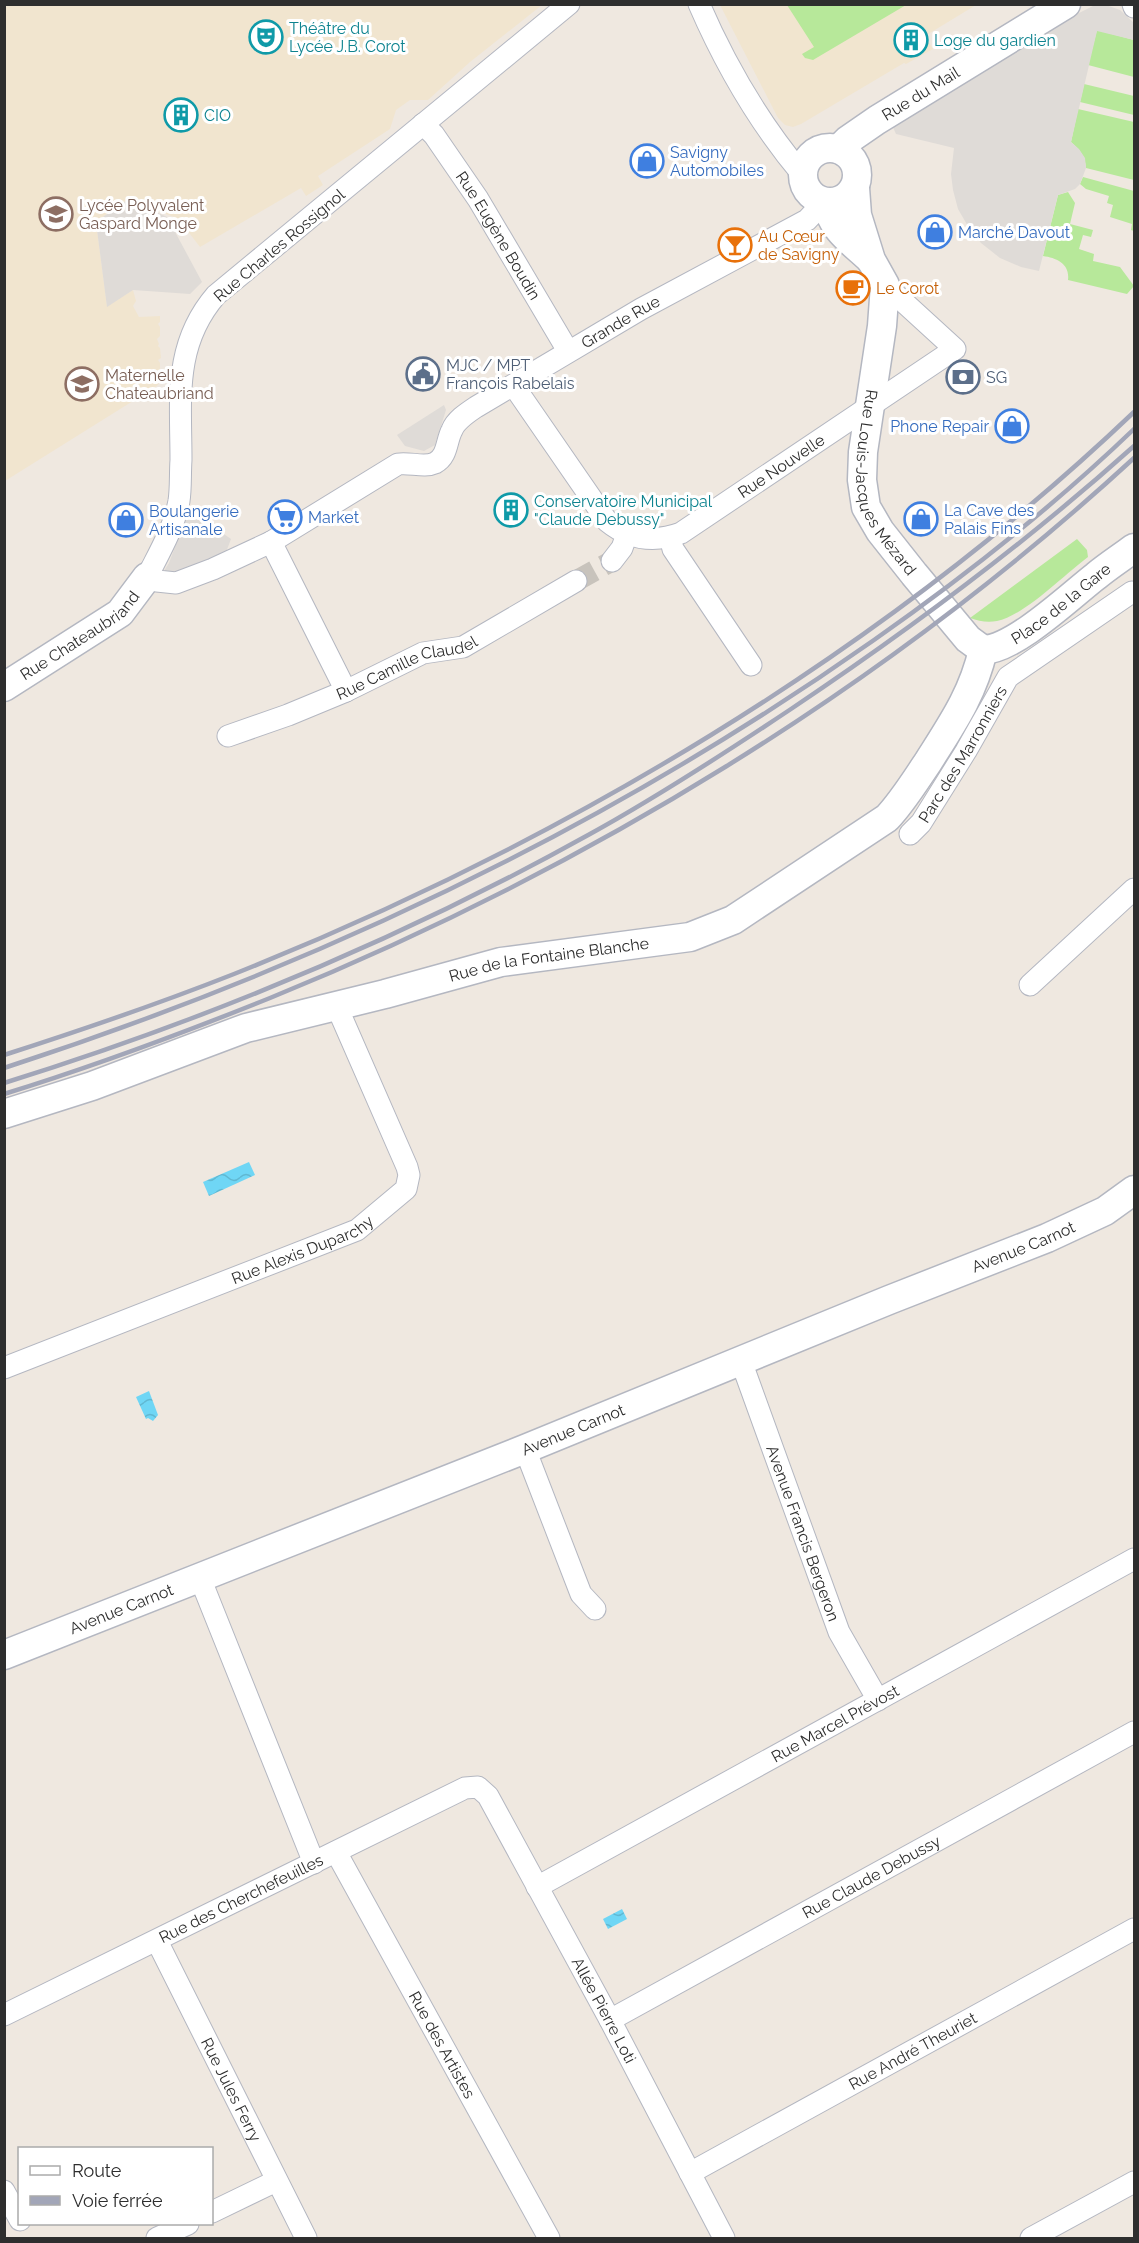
<svg xmlns="http://www.w3.org/2000/svg" width="1139" height="2243" viewBox="0 0 1139 2243" font-family="Raleway,sans-serif">
<style>
.education{fill:#f1e5cf}
.grass{fill:#b7e89a}
.plaza{fill:#dfdbd7}
.water{fill:url(#water-waves)}
.lines{fill:none;stroke-linecap:round;stroke-linejoin:round}
.street-tunnel{stroke:#c8c3bc;stroke-width:21;stroke-dasharray:21 10;stroke-linecap:butt}
.street-casing{stroke:#b4b7c1;stroke-width:23}
.secondary-casing{stroke:#b4b7c1;stroke-width:31}
.street{stroke:#fff;stroke-width:21}
.secondary{stroke:#fff;stroke-width:28}
.rail{stroke:#a2a6b8;stroke-width:4.5}
.labels{text-anchor:middle;stroke-width:6;stroke-linejoin:round;paint-order:stroke}
.culture-label{font-size:16px;fill:#0d838f;stroke:#fff;text-anchor:start}
.street-label{font-size:16px;fill:#2e2e2e;stroke:#fff}
.shop-label{font-size:16px;fill:#366cbe;stroke:#fff;text-anchor:start}
.education-label{font-size:16px;fill:#785e54;stroke:#fff;text-anchor:start}
.food-label{font-size:16px;fill:#c56008;stroke:#fff;text-anchor:start}
.service-label{font-size:16px;fill:#4e5e75;stroke:#fff;text-anchor:start}
</style>
<defs>
<pattern id="water-waves" width="16" height="10" patternUnits="userSpaceOnUse" patternTransform="scale(1.5)"><rect width="16" height="10" fill="#6fd6f5"/><path d="M0 5q4-4 8 0t8 0" fill="none" stroke="#60b8d2"/></pattern>
</defs>
<rect width="100%" height="100%" fill="#efe8e0"/>
<g class="education">
<path d="M5 5H542L470 62 428 100H410L396 110 390 129 318 176 323 185 306 196 301 188 200 247 190 234 174 217 130 200 124 202 96 222 107 306 133 290 136 301 133 306 139 317 160 316V322L158 324 160 327V336L157 339 159 344 158 346 160 348 161 358 158 360 160 363V382L157 386 5 481Z"/>
<path d="M720 5H976L925 36 933 49 906 64 904 63 801 124 793 127 785 125 778 118Z"/>
</g>
<g class="grass">
<path d="M787 5H906L813 60 805 58 802 54 814 47Z"/>
<path d="M1097 30 1134 40V77L1088 65Z"/>
<path d="M1084 84 1134 96V115L1080 102Z"/>
<path d="M1078 109 1134 122V180L1086 168C1085 156 1080 150 1071 142Z"/>
<path d="M1083 177 1134 191V231L1131 230 1132 224 1110 217 1113 205 1107 203 1109 196 1086 189 1080 184Z"/>
<path d="M1068 192 1075 203 1070 224 1093 230 1091 237 1083 235 1079 249 1094 254 1093 261 1120 267 1134 286 1127 294 1068 280C1070 264 1057 258 1043 256L1058 195Z"/>
<path d="M1077 539 1087 550 1088 557C1065 574 1024 616 997 621 987 623 979 621 970 618Z"/>
</g>
<g class="plaza">
<path d="M1095 5H1106L1120 10 1134 23V40L1097 31 1071 142 1079 149 1085 158 1086 168 1080 184 1075 189 1058 195 1039 271 1021 267 1000 258 981 243 969 228 958 209 953 190 951 174 954 148 896 134 892 125 1059 23Z"/>
<path d="M130 200 167 217 202 282 190 294 133 290 107 307 96 222 124 202Z"/>
<path d="M444 405 446 410 435 445 424 451 405 446 397 435Z"/>
<path d="M189 510 231 539 223 560 173 580 164 571 169 563Z"/>
</g>
<g class="water">
<path d="M249 1162 255 1175 209 1196 203 1182Z"/>
<path d="M149 1391 158 1415 153 1421 148 1418 146 1419 136 1397Z"/>
<path d="M622 1909 627 1919 608 1929 603 1919Z"/>
</g>
<g class="lines">
<path class="street-tunnel" d="M576 581 612 561"/>
<defs>
<g id="street">
<path id="s1" d="M569 4 216 295C173 345 181 399 181 460 180 474 181 488 179 501 174 528 159 553 147 577L157 581 176 583 213 569 271 542 398 464C410 462 424 468 435 463 448 456 446 441 452 430 456 420 467 413 476 407L641 309 807 220 824 202"/>
<path d="M699 4C725 64 760 124 802 174"/>
<path d="M1133 4 1134 7"/>
<path id="s2" d="M423 124 434 135 478 199 568 351"/>
<path id="s3" d="M518 392 607 521C629 539 654 543 681 533L955 349 885 285"/>
<path d="M670 537 673 549 751 665"/>
<path d="M271 542 346 691"/>
<path d="M612 561 622 548 627 534"/>
<path id="s4" d="M228 736 288 715 346 691 423 653 463 647 576 581"/>
<path id="s5" d="M910 834 921 823 966 751 1008 677 1132 592"/>
<path d="M1030 985 1134 889"/>
<path id="s6" d="M741 1361 839 1632 878 1700"/>
<path id="s7" d="M4 1368 357 1230 406 1189 409 1175 407 1167 337 1007"/>
<path d="M525 1449 581 1594 595 1609"/>
<path d="M200 1578 314 1863"/>
<path id="s8" d="M336 1852 549 2238"/>
<path id="s9" d="M537 1887 1134 1559"/>
<path id="s10" d="M157 1941 306 2238"/>
<path id="s11" d="M4 2015 465 1788 478 1787 488 1796 610 2020 724 2238"/>
<path id="s12" d="M610 2020 1134 1732"/>
<path id="s13" d="M690 2173 1134 1929"/>
<path d="M4 2191 20 2220"/>
<path d="M212 2212 276 2181"/>
<path d="M157 2238 188 2224"/>
<path d="M1031 2238 1134 2182"/>
</g>
<g id="secondary">
<circle cx="830" cy="175" r="27"/>
<path id="s14" d="M839 149 848 140 877 120 1066 4"/>
<path id="s15" d="M855 188 857 215 871 260 885 285 882 326 863 452 862 480 866 507 880 531 914 574 968 639 983 650"/>
<path d="M827 203C832 230 851 241 870 259"/>
<path id="s16" d="M983 650C1015 649 1070 596 1096 576 1108 566 1122 557 1134 548"/>
<path id="s17" d="M4 687 120 613 147 577"/>
<path id="s18" d="M4 1114 92 1086 246 1028 385 994 501 962 690 937 733 920 887 818C903 801 915 781 928 762 952 724 973 694 983 650"/>
<path id="s19" d="M4 1655 525 1449 889 1300 1047 1238 1105 1211 1134 1190"/>
</g>
</defs>
<use href="#street" class="street-casing"/>
<use href="#secondary" class="secondary-casing"/>
<use href="#street" class="street"/>
<use href="#secondary" class="secondary"/>
<g class="rail">
<path d="M4 1055C82 1030 158 1004 234 974 560 844 880 654 1134 412"/>
<path d="M4 1068C315 967 607 828 874 640 965 576 1054 506 1134 429"/>
<path d="M4 1083C206 1020 405 937 590 834 659 796 725 753 791 709 912 628 1026 543 1134 446"/>
<path d="M4 1094C95 1066 183 1033 270 998 586 869 883 689 1134 458"/>
</g>
</g>
<defs>
<symbol id="theatre-ring" viewBox="-11 -11 22 22"><circle r="9.5" fill="#fff" stroke="#0f9aa8" stroke-width="1.5"/><path d="M-5-5.5Q0-4 5-5.5V0Q5 5 0 6Q-5 5-5 0ZM-3.3-2.5H-1v1.5H-3.3ZM1-2.5H3.3v1.5H1ZM-2.8 1Q0 5.5 2.8 1Z" fill="#0f9aa8"/></symbol>
<symbol id="building-ring" viewBox="-11 -11 22 22"><circle r="9.5" fill="#fff" stroke="#0f9aa8" stroke-width="1.5"/><path d="M-4-6H4V6H1V3H-1V6H-4ZM-2.5-4.3h1.7v1.8h-1.7ZM.8-4.3h1.7v1.8H.8ZM-2.5-1h1.7V.8h-1.7ZM.8-1h1.7V.8H.8Z" fill="#0f9aa8"/></symbol>
<symbol id="shop-ring" viewBox="-11 -11 22 22"><circle r="9.5" fill="#fff" stroke="#3f7fe0" stroke-width="1.5"/><path d="M-5-2.5h2.3a2.7 3.5 0 0 1 5.4 0H5L5.5 6h-11ZM-1.5-2.5h3a1.5 2.3 0 0 0-3 0Z" fill="#3f7fe0"/></symbol>
<symbol id="school-ring" viewBox="-11 -11 22 22"><circle r="9.5" fill="#fff" stroke="#8d6e63" stroke-width="1.5"/><path d="M0-5L7-2L0 1L-7-2ZM-4 1L0 2.5L4 1V4Q0 6-4 4Z" fill="#8d6e63"/></symbol>
<symbol id="bar-ring" viewBox="-11 -11 22 22"><circle r="9.5" fill="#fff" stroke="#e8710a" stroke-width="1.5"/><path d="M-6-5H6L.8 .8V4.5H3.5V6h-7V4.5H-.8V.8Z" fill="#e8710a"/></symbol>
<symbol id="cafe-ring" viewBox="-11 -11 22 22"><circle r="9.5" fill="#fff" stroke="#e8710a" stroke-width="1.5"/><path d="M-5.5-4.5H6V0H3Q3 3.5 0 3.5H-2.5Q-5.5 3.5-5.5 0ZM3-3.2v2h1.7v-2ZM-6 4.5H4V6H-6Z" fill="#e8710a"/></symbol>
<symbol id="civic-ring" viewBox="-11 -11 22 22"><circle r="9.5" fill="#fff" stroke="#5c6f8a" stroke-width="1.5"/><path d="M-.6-6.5H3V-4.5H.6V-3L4-1V1h2V6H-6V1h2V-1L-.6-3ZM-1.2 2.5V6h2.4V2.5Z" fill="#5c6f8a"/></symbol>
<symbol id="bank-ring" viewBox="-11 -11 22 22"><circle r="9.5" fill="#fff" stroke="#5c6f8a" stroke-width="1.5"/><path d="M-6-4H6V4H-6ZM0-2.3a2.3 2.3 0 1 0 0 4.6a2.3 2.3 0 1 0 0-4.6Z" fill="#5c6f8a"/></symbol>
<symbol id="supermarket-ring" viewBox="-11 -11 22 22"><circle r="9.5" fill="#fff" stroke="#3f7fe0" stroke-width="1.5"/><path d="M-6-5.5h2.5l.6 2H6L4.5 2H-2.5L-4.4-4H-6ZM-1.5 3.2a1.3 1.3 0 1 0 .1 0ZM3 3.2a1.3 1.3 0 1 0 .1 0Z" fill="#3f7fe0"/></symbol>
</defs>
<g fill-rule="evenodd">
<use href="#theatre-ring" x="247" y="18" width="38" height="38"/>
<use href="#building-ring" x="892" y="21" width="38" height="38"/>
<use href="#building-ring" x="162" y="96" width="38" height="38"/>
<use href="#shop-ring" x="628" y="142" width="38" height="38"/>
<use href="#school-ring" x="37" y="195" width="38" height="38"/>
<use href="#shop-ring" x="916" y="213" width="38" height="38"/>
<use href="#bar-ring" x="716" y="226" width="38" height="38"/>
<use href="#cafe-ring" x="834" y="269" width="38" height="38"/>
<use href="#civic-ring" x="404" y="355" width="38" height="38"/>
<use href="#bank-ring" x="944" y="358" width="38" height="38"/>
<use href="#school-ring" x="63" y="365" width="38" height="38"/>
<use href="#shop-ring" x="993" y="407" width="38" height="38"/>
<use href="#building-ring" x="492" y="491" width="38" height="38"/>
<use href="#supermarket-ring" x="266" y="498" width="38" height="38"/>
<use href="#shop-ring" x="902" y="500" width="38" height="38"/>
<use href="#shop-ring" x="107" y="501" width="38" height="38"/>
</g>
<g class="labels">
<g class="culture-label">
<text x="289" y="34">Théâtre du<tspan x="289" dy="18">Lycée J.B. Corot</tspan></text>
<text x="934" y="46">Loge du gardien</text>
<text x="204" y="121">CIO</text>
<text x="534" y="507">Conservatoire Municipal<tspan x="534" dy="18">"Claude Debussy"</tspan></text>
</g>
<g class="street-label">
<text dy="6" stroke="none"><textPath href="#s14" startOffset="99">Rue du Mail</textPath></text>
<text dy="6" stroke="none"><textPath href="#s2" startOffset="135">Rue Eugène Boudin</textPath></text>
<text transform="translate(279 245) rotate(-40)" y="6">Rue Charles Rossignol</text>
<text dy="6" stroke="none"><textPath href="#s1" startOffset="1314">Grande Rue</textPath></text>
<text dy="6" stroke="none"><textPath href="#s3" startOffset="356">Rue Nouvelle</textPath></text>
<text dy="6" stroke="none"><textPath href="#s15" startOffset="308">Rue Louis-Jacques Mézard</textPath></text>
<text dy="6" stroke="none"><textPath href="#s16" startOffset="92">Place de la Gare</textPath></text>
<text dy="6" stroke="none"><textPath href="#s17" startOffset="92">Rue Chateaubriand</textPath></text>
<text dy="6" stroke="none"><textPath href="#s4" startOffset="192">Rue Camille Claudel</textPath></text>
<text dy="6" stroke="none"><textPath href="#s5" startOffset="96">Parc des Marronniers</textPath></text>
<text dy="6" stroke="none"><textPath href="#s18" startOffset="568">Rue de la Fontaine Blanche</textPath></text>
<text dy="6" stroke="none"><textPath href="#s19" startOffset="1098">Avenue Carnot</textPath></text>
<text dy="6" stroke="none"><textPath href="#s7" startOffset="321">Rue Alexis Duparchy</textPath></text>
<text dy="6" stroke="none"><textPath href="#s19" startOffset="612">Avenue Carnot</textPath></text>
<text dy="6" stroke="none"><textPath href="#s6" startOffset="183">Avenue Francis Bergeron</textPath></text>
<text dy="6" stroke="none"><textPath href="#s19" startOffset="126">Avenue Carnot</textPath></text>
<text dy="6" stroke="none"><textPath href="#s9" startOffset="340">Rue Marcel Prévost</textPath></text>
<text dy="6" stroke="none"><textPath href="#s12" startOffset="298">Rue Claude Debussy</textPath></text>
<text dy="6" stroke="none"><textPath href="#s11" startOffset="264">Rue des Cherchefeuilles</textPath></text>
<text dy="6" stroke="none"><textPath href="#s11" startOffset="784">Allée Pierre Loti</textPath></text>
<text dy="6" stroke="none"><textPath href="#s8" startOffset="220">Rue des Artistes</textPath></text>
<text dy="6" stroke="none"><textPath href="#s13" startOffset="254">Rue André Theuriet</textPath></text>
<text dy="6" stroke="none"><textPath href="#s10" startOffset="166">Rue Jules Ferry</textPath></text>
</g>
<g class="shop-label">
<text x="670" y="158">Savigny<tspan x="670" dy="18">Automobiles</tspan></text>
<text x="958" y="238">Marché Davout</text>
<text x="989" y="432" text-anchor="end">Phone Repair</text>
<text x="944" y="516">La Cave des<tspan x="944" dy="18">Palais Fins</tspan></text>
<text x="149" y="517">Boulangerie<tspan x="149" dy="18">Artisanale</tspan></text>
<text x="308" y="523">Market</text>
</g>
<g class="education-label">
<text x="79" y="211">Lycée Polyvalent<tspan x="79" dy="18">Gaspard Monge</tspan></text>
<text x="105" y="381">Maternelle<tspan x="105" dy="18">Chateaubriand</tspan></text>
</g>
<g class="food-label">
<text x="758" y="242">Au Cœur<tspan x="758" dy="18">de Savigny</tspan></text>
<text x="876" y="294">Le Corot</text>
</g>
<g class="service-label">
<text x="446" y="371">MJC / MPT<tspan x="446" dy="18">François Rabelais</tspan></text>
<text x="986" y="383">SG</text>
</g>
</g>
<rect width="1139" height="2243" fill="none" stroke="#2e2e2e" stroke-width="12"/>
<rect x="18" y="2147" width="195" height="78" fill="#ffffff" stroke="#ababab" stroke-width="1.5"/>
<rect x="30" y="2166" width="30" height="9" fill="#ffffff" stroke="#ababab" stroke-width="1.5"/>
<text x="72" y="2177" font-size="18" fill="#2e2e2e">Route</text>
<rect x="30" y="2196" width="30" height="9" fill="#a2a6b8" stroke="#ababab" stroke-width="1.5"/>
<text x="72" y="2207" font-size="18" fill="#2e2e2e">Voie ferrée</text>
</svg>
